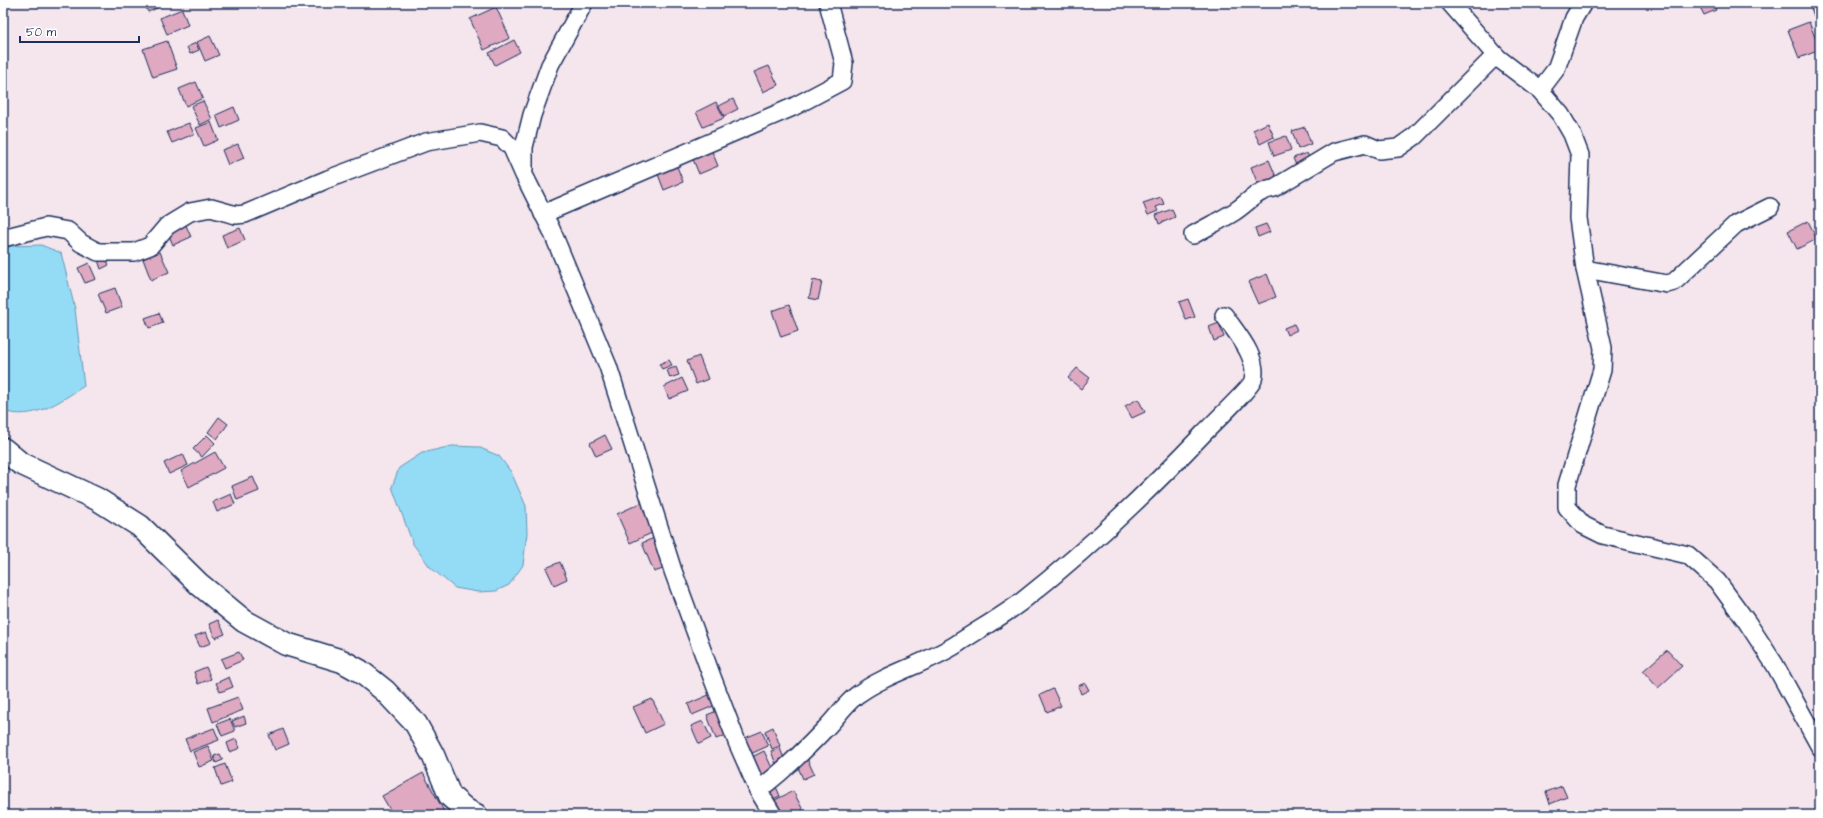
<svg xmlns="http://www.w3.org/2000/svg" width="1823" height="818" viewBox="0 0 1823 818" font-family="'Architects Daughter',sans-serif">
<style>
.water{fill:#94dcf6;stroke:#6497b9}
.building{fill:#dea9c1;stroke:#1b2f5e}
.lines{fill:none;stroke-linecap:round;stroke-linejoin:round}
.street-casing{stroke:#1b2f5e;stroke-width:20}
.secondary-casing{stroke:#1b2f5e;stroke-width:25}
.street{stroke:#fff;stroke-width:17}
.secondary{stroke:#fff;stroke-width:22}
</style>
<rect width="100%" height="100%" fill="#f5e5ec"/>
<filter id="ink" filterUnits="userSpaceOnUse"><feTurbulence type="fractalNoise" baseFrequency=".025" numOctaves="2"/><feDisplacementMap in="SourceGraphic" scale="8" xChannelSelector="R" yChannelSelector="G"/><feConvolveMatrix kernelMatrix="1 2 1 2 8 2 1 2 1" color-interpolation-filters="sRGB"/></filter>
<g filter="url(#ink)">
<g class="water">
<path d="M41 245 61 253 75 309 84 386C59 402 34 421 3 411V248L12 246Z"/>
<path d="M452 446 478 447 499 456 511 472 526 506 527 533 523 565 509 585 496 591 478 592 455 588 430 567 413 544 392 487 399 468 422 453Z"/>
</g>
<g class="building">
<path d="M144 3H163L164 5 148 12Z"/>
<path d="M1698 3H1713L1716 10 1704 15Z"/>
<path d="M1809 3H1820V14L1814 16Z"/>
<path d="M496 7 510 38 484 50 470 19Z"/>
<path d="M182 9 188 25 167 34 160 18Z"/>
<path d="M1809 22 1820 50 1799 58 1788 30Z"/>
<path d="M210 36 219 55 205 61 197 42Z"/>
<path d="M514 40 520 52 495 65 489 53Z"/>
<path d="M167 41 177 69 153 77 143 49Z"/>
<path d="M196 43 199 50 190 54 187 47Z"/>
<path d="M769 66 778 85 763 92 754 72Z"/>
<path d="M196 82 203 98 186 106 179 89Z"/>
<path d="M733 99 738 109 724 116 719 106Z"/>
<path d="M203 101 212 119 200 125 191 106Z"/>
<path d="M716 102 724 118 703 127 696 112Z"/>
<path d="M234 107 239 120 221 128 216 115Z"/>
<path d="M211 122 218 140 204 146 196 128Z"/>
<path d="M189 123 194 134 172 143 167 132Z"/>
<path d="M1268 123 1274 137 1260 144 1253 130Z"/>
<path d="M1305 127 1311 144 1298 149 1292 131Z"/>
<path d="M1286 136 1291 150 1274 156 1269 142Z"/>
<path d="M238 144 244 158 228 165 222 150Z"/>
<path d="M711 149 718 166 699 174 692 157Z"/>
<path d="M1307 153 1312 164 1298 170 1293 158Z"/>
<path d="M1269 160 1277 179 1259 187 1251 167Z"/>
<path d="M675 161 683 182 664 190 656 169Z"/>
<path d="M1161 197 1164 204 1156 207 1158 211 1148 215 1143 203Z"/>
<path d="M1172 209 1175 217 1159 224 1156 215Z"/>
<path d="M1808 221 1817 239 1797 249 1788 231Z"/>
<path d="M185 223 191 237 173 245 167 231Z"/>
<path d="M1266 224 1270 232 1258 237 1255 228Z"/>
<path d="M240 228 245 240 227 248 222 235Z"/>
<path d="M160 252 169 272 151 280 143 259Z"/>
<path d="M105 257 109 265 101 269 98 260Z"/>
<path d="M89 263 96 279 85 283 78 268Z"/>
<path d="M1267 274 1276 297 1258 304 1248 282Z"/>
<path d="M813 280 822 282 818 300 809 298Z"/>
<path d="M115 288 122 307 106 313 98 294Z"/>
<path d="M1188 299 1195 317 1186 320 1179 302Z"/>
<path d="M789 305 798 331 781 337 772 311Z"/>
<path d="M159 313 163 323 149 328 145 318Z"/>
<path d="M1219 323 1224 337 1214 341 1209 327Z"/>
<path d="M1294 324 1297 330 1287 335 1284 328Z"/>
<path d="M699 356 708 379 696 384 687 361Z"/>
<path d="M669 360 672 365 662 369 659 364Z"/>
<path d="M676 367 679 375 670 378 667 370Z"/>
<path d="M1077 368 1090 378 1081 389 1068 378Z"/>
<path d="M682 378 688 391 669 399 664 387Z"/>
<path d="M1138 399 1145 412 1132 418 1125 406Z"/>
<path d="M219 417 228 424 217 439 208 432Z"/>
<path d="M207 435 215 443 202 457 193 449Z"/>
<path d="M605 435 612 449 596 456 590 443Z"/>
<path d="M215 452 224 468 189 487 181 471Z"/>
<path d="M183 454 188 465 169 474 164 463Z"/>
<path d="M253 477 259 491 237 500 232 486Z"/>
<path d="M231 494 235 504 217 512 213 502Z"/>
<path d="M643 502 656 531 630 543 617 514Z"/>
<path d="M654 538 666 568 654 572 642 543Z"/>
<path d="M560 562 567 579 554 585 546 568Z"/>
<path d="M218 620 225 634 215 638 209 624Z"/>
<path d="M206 632 211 643 200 647 195 636Z"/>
<path d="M1667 650 1682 666 1658 688 1643 671Z"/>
<path d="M239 652 243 660 225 668 221 659Z"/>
<path d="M206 667 211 679 198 684 194 672Z"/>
<path d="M229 677 233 687 220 692 216 683Z"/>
<path d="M1085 683 1089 690 1081 694 1078 686Z"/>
<path d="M1053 689 1061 706 1047 712 1040 695Z"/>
<path d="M711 694 716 705 692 715 688 704Z"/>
<path d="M238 697 243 710 213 722 208 708Z"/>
<path d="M652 699 664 724 645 733 633 707Z"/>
<path d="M719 710 729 734 716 739 707 715Z"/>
<path d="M244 716 246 723 235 727 232 721Z"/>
<path d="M230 719 235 731 222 736 217 724Z"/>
<path d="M703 721 711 738 699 744 691 726Z"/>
<path d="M773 727 780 746 772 749 765 731Z"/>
<path d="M214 728 219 740 190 751 185 739Z"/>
<path d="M283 729 289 744 275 750 269 735Z"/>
<path d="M762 731 768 746 746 756 740 740Z"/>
<path d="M236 739 240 748 230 752 227 743Z"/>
<path d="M208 746 214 761 199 767 193 752Z"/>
<path d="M780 748 786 764 777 767 771 751Z"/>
<path d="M764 751 774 772 760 779 750 758Z"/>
<path d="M220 754 223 760 216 763 214 756Z"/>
<path d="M806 756 814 774 803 779 795 760Z"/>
<path d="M225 764 232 782 221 786 215 768Z"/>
<path d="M423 773 445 813 441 815H393L382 796Z"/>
<path d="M774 782 780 796 771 800 765 786Z"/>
<path d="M1562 786 1567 797 1550 804 1546 792Z"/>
<path d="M793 791 803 810 793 815H780L773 801Z"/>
</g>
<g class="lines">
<defs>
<g id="street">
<path d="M1450 3 1498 58"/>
<path d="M1540 90 1556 69 1574 18 1583 3"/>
<path d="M524 169V147L532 115 550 65 584 3"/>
<path d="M543 214 793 107 842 81 844 63 828 3"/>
<path d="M1193 235C1207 227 1221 220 1234 212 1248 203 1257 190 1274 188L1334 152 1365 144 1379 150 1398 148 1415 136 1491 60 1498 58 1540 90 1561 115 1572 134 1580 155 1578 218 1585 269 1603 348 1602 370 1567 485V507L1583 525 1603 535 1688 555 1717 581 1747 622 1775 665 1820 747"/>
<path d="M3 238 46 227 68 231 81 243 98 252H134L150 246 167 226 190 212 211 208 236 215 245 214 328 179 426 142 480 133 502 138 512 148 524 175 551 229 608 366 673 571 712 677 737 742 758 790 773 815"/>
<path d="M1585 269 1667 284 1674 282 1736 224 1770 207"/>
<path d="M758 790C783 772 804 751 825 729 835 719 846 703 857 695 887 673 926 664 957 644 978 630 1001 617 1021 602 1086 551 1147 493 1204 433 1212 425 1252 386 1253 380 1259 357 1236 333 1224 315"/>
</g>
<path id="secondary" d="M3 449 20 463 97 499 140 526 199 584 244 621 286 644 342 661 360 671 385 691 416 724 433 755 450 796 466 810 476 815"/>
</defs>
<use href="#street" class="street-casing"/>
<use href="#secondary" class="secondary-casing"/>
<use href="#street" class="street"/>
<use href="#secondary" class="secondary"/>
</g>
</g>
<rect width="1823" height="818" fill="none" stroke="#fff" stroke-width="16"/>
<rect x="8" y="8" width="1807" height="802" fill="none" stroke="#1b2f5e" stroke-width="1.5" filter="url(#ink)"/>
<path d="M20 36v6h119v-6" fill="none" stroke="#1b2f5e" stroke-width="2"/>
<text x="26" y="36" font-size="12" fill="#1b2f5e" stroke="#ffffff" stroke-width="3" paint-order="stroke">50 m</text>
</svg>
